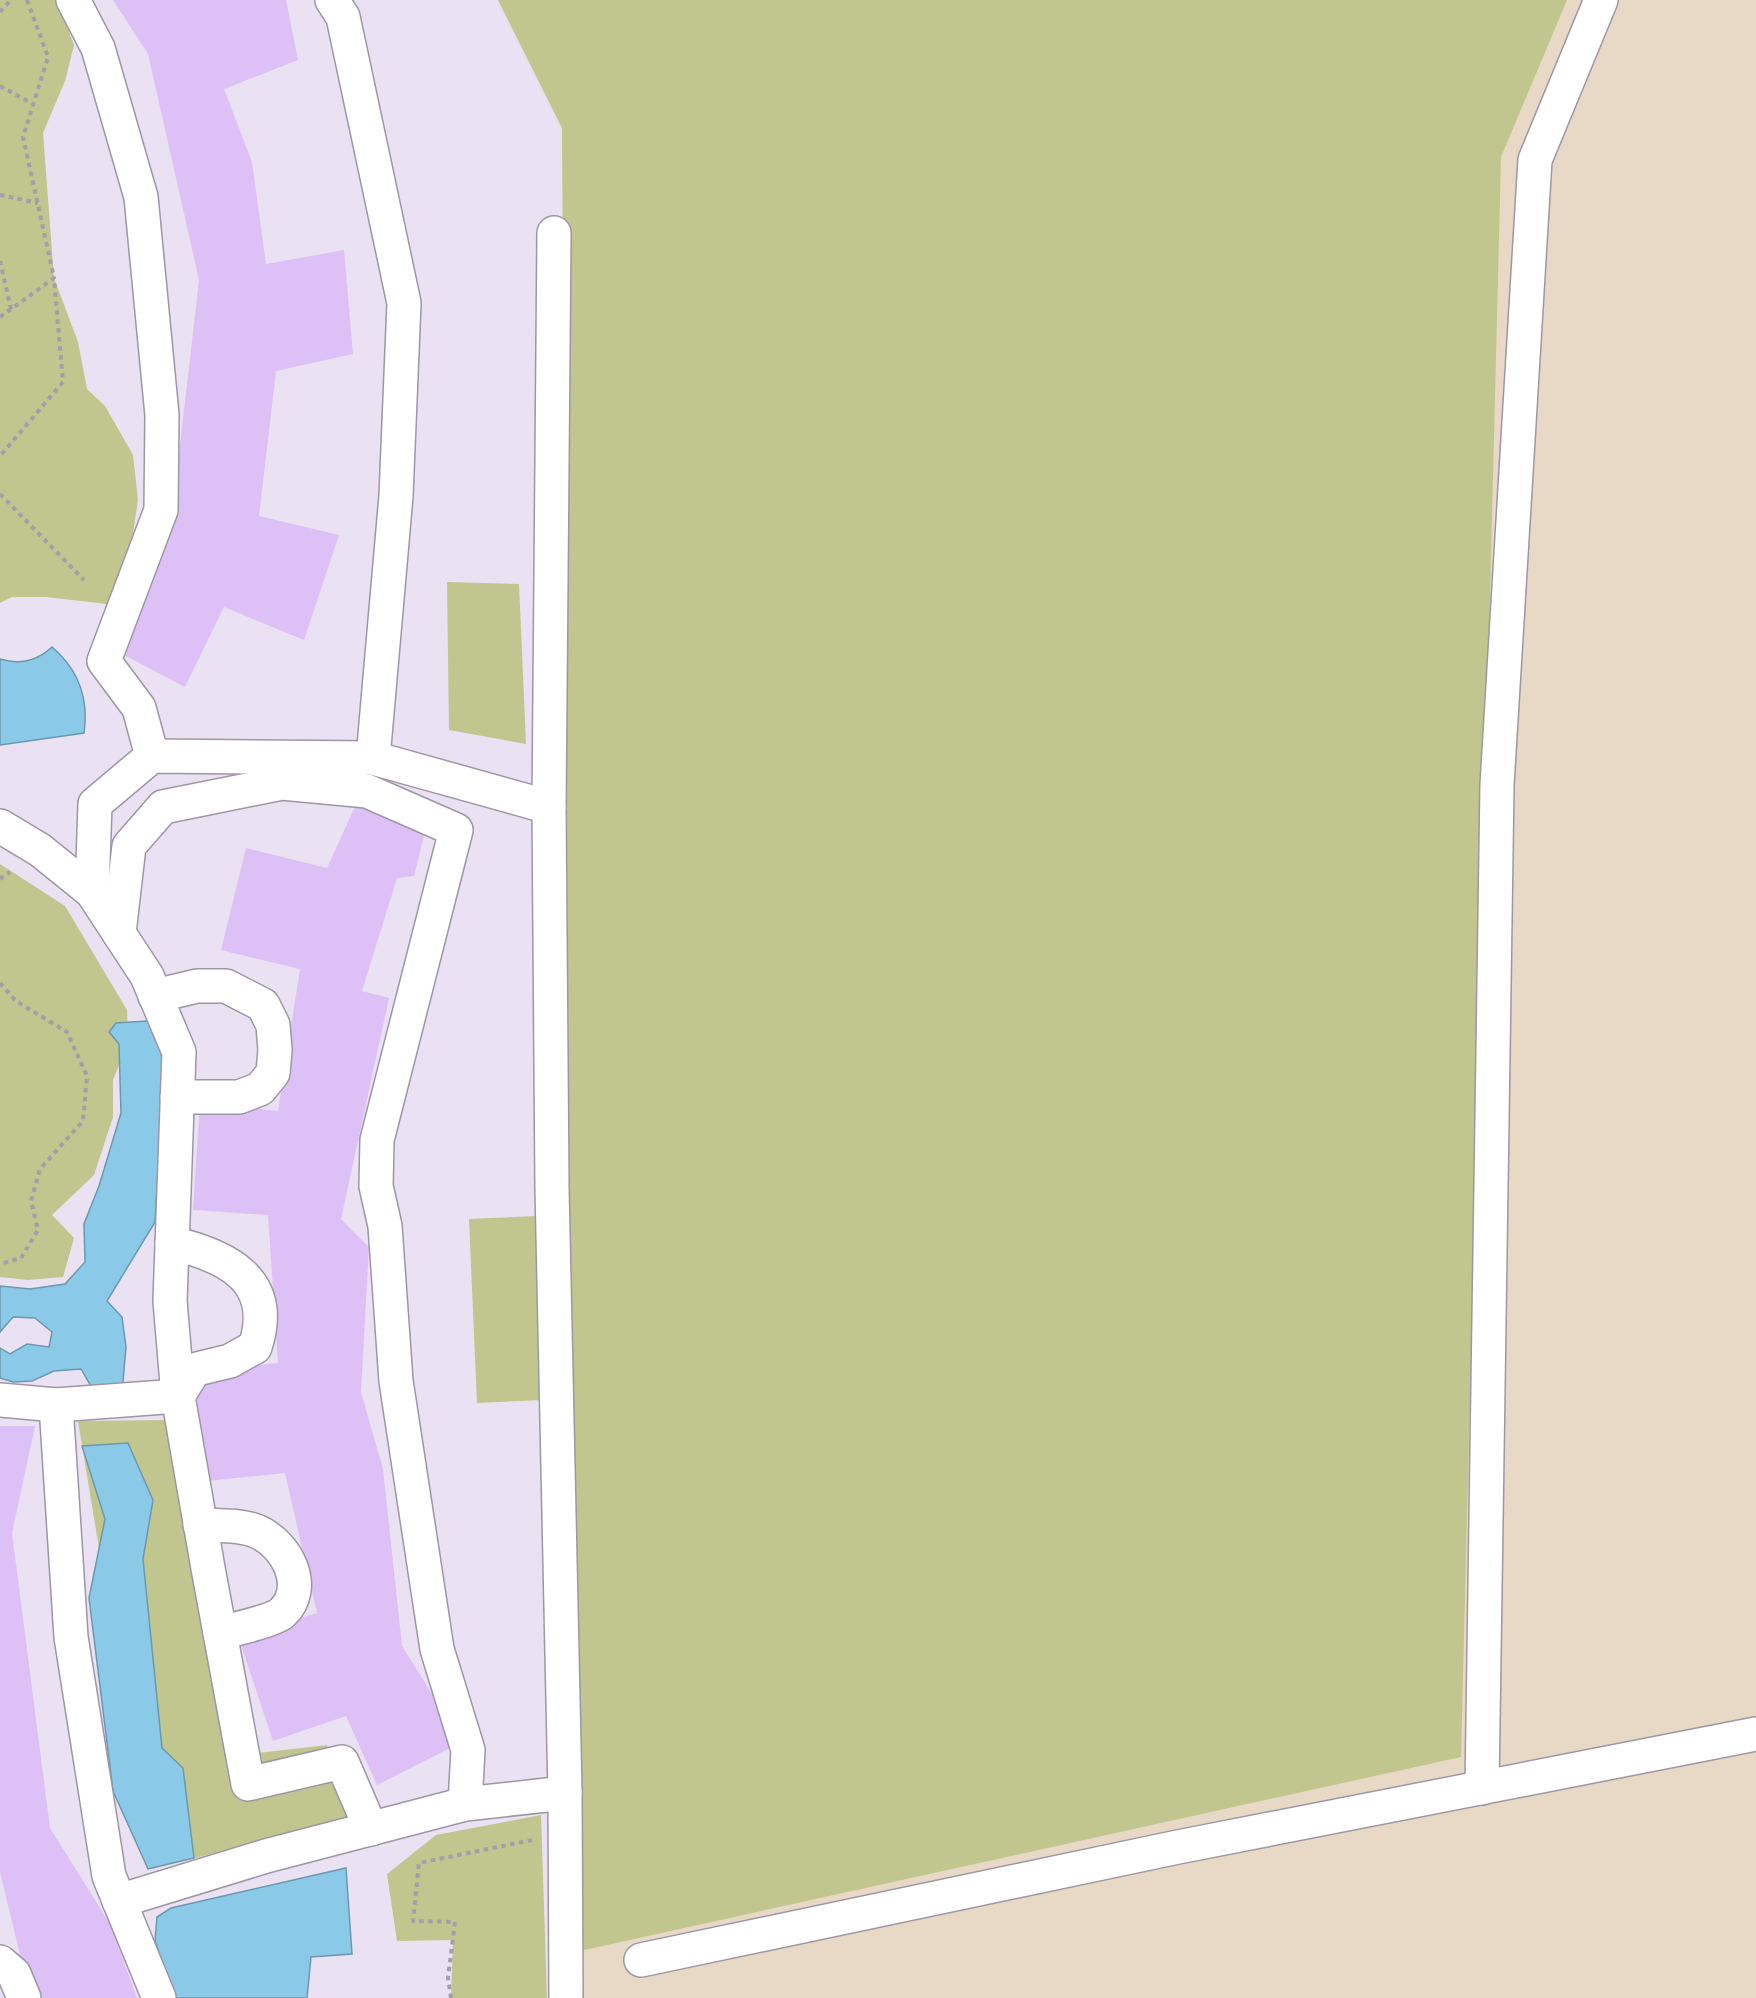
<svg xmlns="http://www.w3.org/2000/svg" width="1756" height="1998" viewBox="0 0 1756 1998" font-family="'Fira Sans Condensed',sans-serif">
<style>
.education{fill:#e7d9c6}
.green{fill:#c0c68d}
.water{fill:#8acae8;stroke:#6c98af;stroke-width:1.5}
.building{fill:#ddc1f6}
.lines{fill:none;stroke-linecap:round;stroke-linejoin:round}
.minor-casing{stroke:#9e96a5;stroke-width:36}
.path{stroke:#a49daa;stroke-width:4;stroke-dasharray:4.5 4.5;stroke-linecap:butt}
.minor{stroke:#fff;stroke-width:33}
</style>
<rect width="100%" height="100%" fill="#eae1f2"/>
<path class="education" d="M498 0H1756V1998H576L572 1809 562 128Z"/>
<g class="green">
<path d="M0 0H57L74 45 65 81 43 133 54 278 78 342 87 389 105 406 133 455 138 500 127 574 107 604 46 597H12L0 603Z"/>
<path d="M498 0H1567L1501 157 1461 1757 575 1952 562 128Z"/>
<path d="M447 582 519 584 526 744 449 730Z"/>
<path d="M0 864 65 906 127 1010 128 1043 113 1080V1117L94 1175 52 1215 74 1238 63 1277 28 1280 0 1277Z"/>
<path d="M536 1216 543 1400 477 1403 469 1219Z"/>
<path d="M168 1420 241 1755 327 1745 348 1819 152 1869 78 1421Z"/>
<path d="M541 1815 547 1998H451L453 1940 397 1941 387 1874 436 1835Z"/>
</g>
<g class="water">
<path d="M52 647C79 670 89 698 84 733L0 745V659C20 665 37 661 52 647Z"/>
<path d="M147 1021 158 1035 164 1070 155 1222 107 1301 122 1317 126 1347 122 1393 96 1395 81 1369 54 1371 32 1381 13 1382 0 1378V1348L10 1354 27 1344 49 1347 52 1332 35 1318 13 1317 0 1332V1286L30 1289 65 1284 85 1262 84 1224 99 1186 121 1113 119 1044 109 1032 116 1023Z"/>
<path d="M128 1443 153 1500 143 1559 162 1748 183 1768 194 1858 148 1869 113 1791 89 1598 105 1519 82 1446Z"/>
<path d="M346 1868 352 1954 311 1957 307 1998H169L164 1967 155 1941 157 1917 171 1908Z"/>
</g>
<g class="building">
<path d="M113 0H286L298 60 224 89 252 162 266 264 344 250 353 354 276 371 259 516 339 535 304 640 224 607 185 687 122 654 176 480 199 280 148 54Z"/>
<path d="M358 800 427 824 414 876 397 878 362 991 389 998 341 1219 369 1247 361 1392 383 1469 402 1646 462 1742 377 1785 346 1716 273 1741 238 1636 317 1613 285 1473 207 1481 194 1372 278 1363 268 1215 193 1210 200 1102 278 1111 300 969 221 950 246 848 327 868Z"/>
<path d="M0 1426H35L12 1533 50 1828 110 1924 137 1998H39L22 1963 0 1872Z"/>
</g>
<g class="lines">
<defs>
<g id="minor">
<path d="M73 0 98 48 141 197 162 415 161 510 104 661 139 708 152 756"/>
<path d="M332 0 343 17 404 303 396 496 373 758"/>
<path d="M554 233 549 807 552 1188 565 1793 566 1998"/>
<path d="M0 826 40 850 92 892"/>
<path d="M119 933 129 846 163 807 282 783 367 791 456 830 377 1140 376 1186 385 1226 396 1381 437 1649 468 1750 465 1804"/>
<path d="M155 996 197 986H226L263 1005 273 1025 275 1050 273 1073 260 1089 239 1097H177"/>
<path d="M172 1243C227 1256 277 1280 255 1347L230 1361 197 1369 193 1372 178 1396"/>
<path d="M0 1400 56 1405 71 1637 109 1876 159 1998"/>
<path d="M56 1405 178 1396"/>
<path d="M200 1525C218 1526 238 1524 256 1531 286 1543 310 1587 282 1613 274 1620 232 1630 220 1633"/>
<path d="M1482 1788 1497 785 1535 160 1601 0"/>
<path d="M371 1829 342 1762 248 1784 208 1568 178 1396 170 1301 179 1052 147 976 92 892 95 804 152 756 373 758 549 807"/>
<path d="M119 1901 266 1856 465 1804 565 1793"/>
<path d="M641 1960 1178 1847 1756 1734"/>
<path d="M0 1962 14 1974 24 1998"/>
</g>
</defs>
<use href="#minor" class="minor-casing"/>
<g class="path">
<path d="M27 0 48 57 23 137 54 278"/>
<path d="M0 12 11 0"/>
<path d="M0 86 33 104"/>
<path d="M0 195 38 203"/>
<path d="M0 261 11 309"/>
<path d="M0 317 54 278 63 382 0 456"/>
<path d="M0 494 84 580"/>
<path d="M0 879 10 872"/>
<path d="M0 983 16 1001 67 1032 87 1076 83 1121 40 1169 31 1201 38 1230 21 1258 0 1264"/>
<path d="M451 1998 448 1978 455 1922 413 1921 419 1863 532 1840"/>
</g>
<use href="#minor" class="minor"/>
</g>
</svg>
